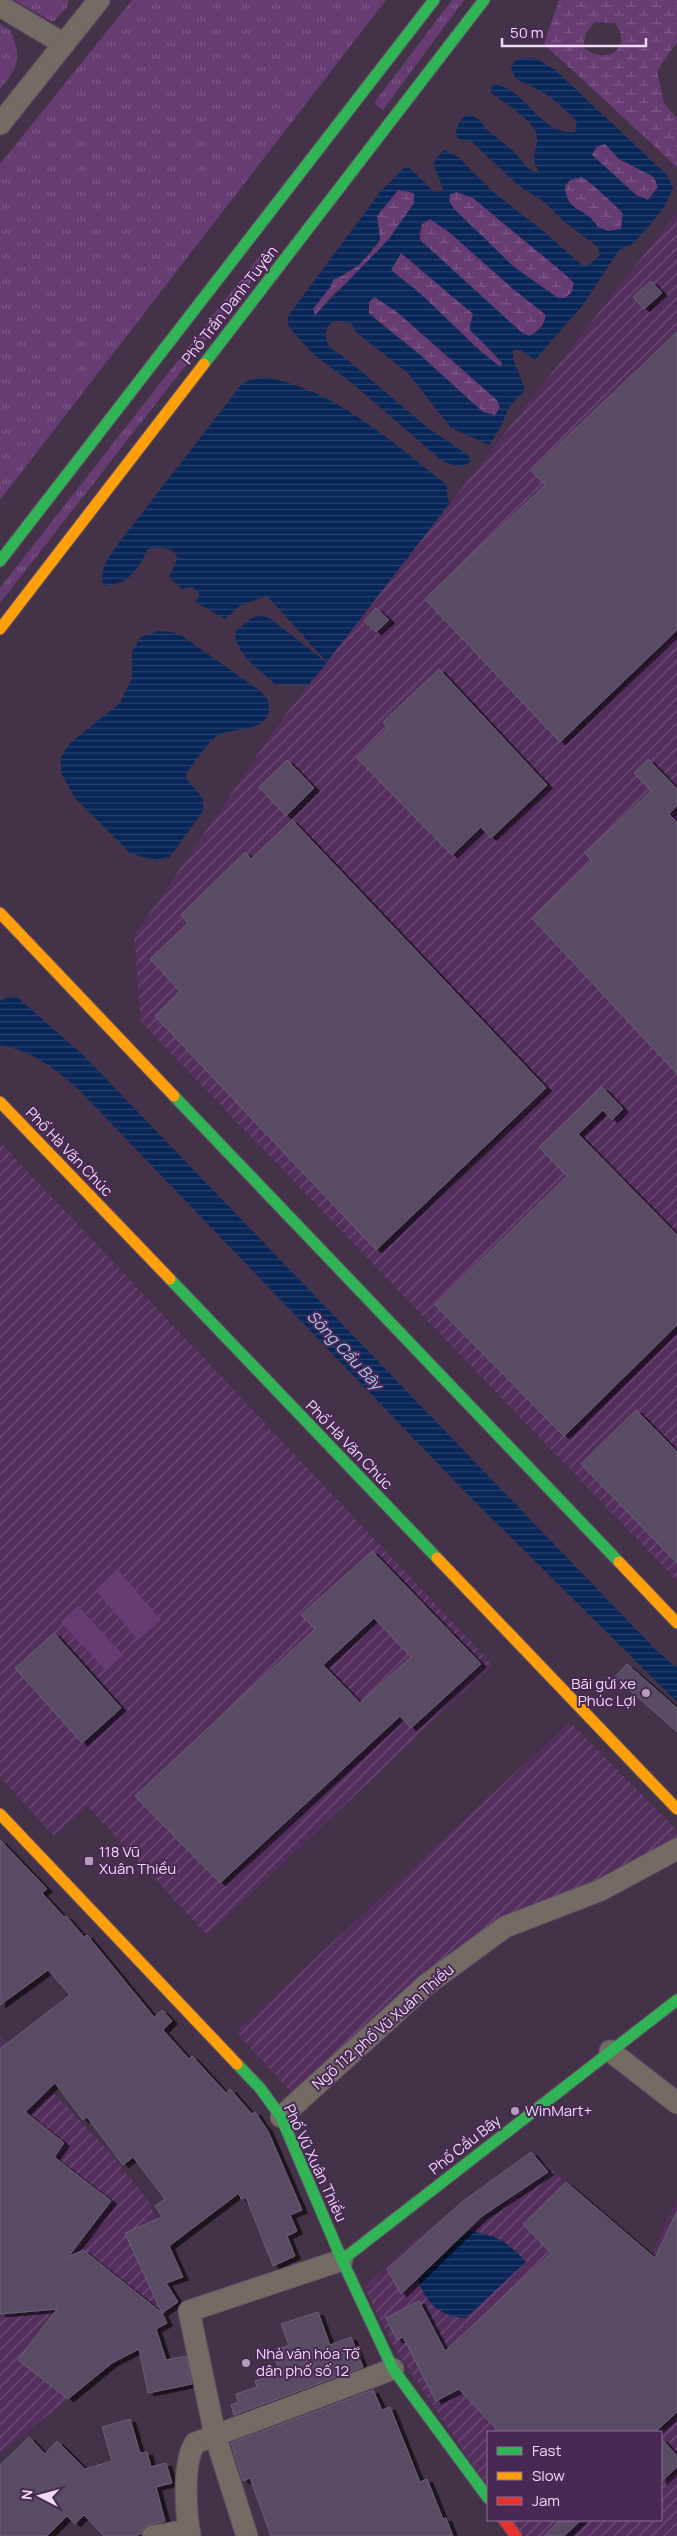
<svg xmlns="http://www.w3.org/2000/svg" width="677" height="2536" viewBox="0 0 677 2536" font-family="Manrope,sans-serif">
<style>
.built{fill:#542f5e}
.industrial{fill:url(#industrial-furrows)}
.grass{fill:url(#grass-tufts)}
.wetland{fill:url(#wetland-marsh);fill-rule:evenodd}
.pitch{fill:#673c73}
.water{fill:url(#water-rules);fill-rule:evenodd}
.building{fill:#594b64;stroke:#6b6074;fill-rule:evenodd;filter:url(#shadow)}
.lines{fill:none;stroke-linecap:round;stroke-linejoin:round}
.street-casing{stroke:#5f4f63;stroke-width:23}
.fast-casing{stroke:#5f4f63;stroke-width:13}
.slow-casing{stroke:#5f4f63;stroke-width:13}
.jam-casing{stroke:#5f4f63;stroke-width:13}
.street{stroke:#746b64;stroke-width:21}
.fast{stroke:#30b455;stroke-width:11}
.slow{stroke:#ff9f0a;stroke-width:11}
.jam{stroke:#e5322d;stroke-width:11}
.poi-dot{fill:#b39fb9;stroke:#492853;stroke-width:2}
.labels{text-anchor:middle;stroke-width:4;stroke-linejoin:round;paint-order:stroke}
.street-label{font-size:15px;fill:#efdaf5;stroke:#492853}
.poi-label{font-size:15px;fill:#efdaf5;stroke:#492853;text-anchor:start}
.water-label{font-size:16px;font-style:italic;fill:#acc7ee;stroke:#492853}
</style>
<defs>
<pattern id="industrial-furrows" width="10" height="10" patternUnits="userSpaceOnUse" patternTransform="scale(1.25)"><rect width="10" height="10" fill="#542f5e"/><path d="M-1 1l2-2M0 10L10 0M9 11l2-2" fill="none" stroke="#6d4d76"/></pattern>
<pattern id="grass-tufts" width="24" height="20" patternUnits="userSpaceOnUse" patternTransform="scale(1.25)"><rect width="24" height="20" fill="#673c73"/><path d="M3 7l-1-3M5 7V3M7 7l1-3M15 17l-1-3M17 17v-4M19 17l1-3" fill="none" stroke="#7d5888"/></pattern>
<pattern id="wetland-marsh" width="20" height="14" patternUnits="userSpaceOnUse" patternTransform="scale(1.25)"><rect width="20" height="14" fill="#673c73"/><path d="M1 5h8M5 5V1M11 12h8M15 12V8" fill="none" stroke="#7d5888"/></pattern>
<pattern id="water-rules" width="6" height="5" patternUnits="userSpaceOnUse" patternTransform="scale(1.25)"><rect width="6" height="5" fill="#072556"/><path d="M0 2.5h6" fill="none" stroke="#2b446f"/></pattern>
<filter id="shadow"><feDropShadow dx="5.5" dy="3" stdDeviation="0" flood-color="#0009"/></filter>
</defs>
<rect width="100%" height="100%" fill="#443249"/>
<path class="built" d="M677 2199V2295L651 2255Z"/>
<g class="industrial">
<path d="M677 212V1581L141 1022 134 936 283 718Z"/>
<path d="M0 1142 493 1665 207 1935 87 1806 54 1836 0 1777Z"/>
<path d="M570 1722 677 1830V1844L545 1909 292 2093 236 2032Z"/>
<path d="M0 2036 111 2154 147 2199 183 2277 166 2283 178 2302 162 2313 167 2323 156 2329 159 2339 112 2363 0 2454Z"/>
<path d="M531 2152 651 2255 677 2295V2536H524L512 2520H661V2432H488V2487L395 2349 364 2287 414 2240Z"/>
</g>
<g class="grass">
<path d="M14 0H68V1L67 7 53 22Z"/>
<path d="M132 0H386L0 500V164Z"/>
<path d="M452 0H464L383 110 374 103Z"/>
<path d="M0 24 10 30C23 58 18 67 0 89Z"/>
<path d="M265 249 272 255 0 603V588Z"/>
</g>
<g class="wetland">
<path d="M559 0H677V42L657 71 664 103 677 118V167L544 44ZM596 22 615 23C633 45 610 67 584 48 584 36 586 30 596 22Z"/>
<path d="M605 144 619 159 654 177 658 187 648 200 636 195 592 155 597 146Z"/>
<path d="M582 177C587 179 620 209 623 214L621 229 608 231 597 227C588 207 566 214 565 186L570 180Z"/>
<path d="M398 190 415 193 414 203 389 239 357 274 334 293 315 316 313 309 333 279 343 276 369 255 380 240 377 216Z"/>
<path d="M457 192 473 198 566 275 574 283 573 292 565 298H558L514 267 454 209 449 201 450 194Z"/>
<path d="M430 219 449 232 546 315C544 326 539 331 529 336L521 332 420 240 422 224Z"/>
<path d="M401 253 474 314C471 333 490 350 502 363L501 368C463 337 430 301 391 270Z"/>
<path d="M375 297 397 312 497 400 500 408 495 415 483 412 420 355 369 313V301Z"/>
</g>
<g class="pitch">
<path d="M118 1570 161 1620 138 1640 95 1590Z"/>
<path d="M78 1606 123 1655 106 1671 61 1622Z"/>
</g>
<g class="water">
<path d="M522 58H535L554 69 668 176 673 188 664 207 650 225 632 244 619 250 583 305 535 360 521 350H513V358L525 390 509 407 500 428 489 445 451 428 408 373 357 333 351 323 335 321 328 326 325 335 330 348 344 357 428 428 468 455 471 461C461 470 453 465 441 460L353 384 313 354 294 333 288 324V316L381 191 404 168H410L434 192 444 191 433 163 444 150 458 157 492 191 543 231 582 265 588 266 600 255 598 247 566 223 544 202 518 185 472 142 457 138C454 129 460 119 468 114L480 120 486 129 513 151 528 168 540 174C529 153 537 157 537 137 537 122 503 102 491 93V87L495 84C528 91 539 135 575 132L577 122C557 100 544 91 516 79L511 69 514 61ZM605 144 619 159 654 177 658 187 648 200 636 195 592 155 597 146ZM582 177C587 179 620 209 623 214L621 229 608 231 598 227C587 207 566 214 565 186L570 180ZM398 190 414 193V203L389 239 315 315 313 309 331 286 333 280 358 266 380 240 377 216ZM457 192 473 198 566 275 574 283 572 292 565 298H558L514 267 454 209 449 201 450 194ZM430 219 449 232 513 289 546 315C544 326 539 331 529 336L521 332 420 240 419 233 422 224ZM401 253 473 314 469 329 502 362 501 367 481 352 421 294 391 270ZM374 297 397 312 497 400 500 408 495 415 483 412 420 355 369 314V302Z"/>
<path d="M266 377C338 392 389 440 446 484L449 504 327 662 267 596 241 605 225 619 195 602 199 597V593L192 587 182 589 169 577 178 558C171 546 161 547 148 549 136 571 130 584 104 586 98 568 109 558 118 544L241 385 250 380Z"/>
<path d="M261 615 271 619 327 663 308 685 275 684C260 670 235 654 235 632L250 619Z"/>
<path d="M159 631 171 632 182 636 259 690C266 696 270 701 269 710 266 734 232 726 217 736 206 744 196 761 187 772L186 779 203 798V811L170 857 156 861 130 853 75 798 61 773V757L69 744 120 703 132 678V652L141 637Z"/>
<path d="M9 997H17L83 1055 655 1649 677 1668V1702L466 1493 79 1090C56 1069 31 1050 0 1045V1001Z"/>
<path d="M468 2231C495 2234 508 2242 526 2262L466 2318C440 2316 427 2305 418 2280Z"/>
</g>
<g class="building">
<path d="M651 281 662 293 644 309 633 297Z"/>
<path d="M677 332V630L560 742 425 599 545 485 531 471Z"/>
<path d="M376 608 389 620 376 632 364 621Z"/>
<path d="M439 669 547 785 491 838 481 827 452 855 357 758 388 728 383 722Z"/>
<path d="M648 759 677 789V806L669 814 677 822V1074L532 918 592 861 585 853 651 791 634 773Z"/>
<path d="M287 760 314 788 286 816 259 787Z"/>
<path d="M292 820 546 1088 376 1250 155 1016 180 991 150 959 188 923 181 915 245 852 251 859Z"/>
<path d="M602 1087 623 1109 612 1120 603 1110 578 1134 677 1235V1325L564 1436 435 1305 567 1176 539 1147Z"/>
<path d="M636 1410 677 1452V1563L581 1464Z"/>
<path d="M372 1551 481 1664 411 1728 400 1716 220 1883 135 1796 315 1629 301 1615ZM374 1618 411 1657 360 1703 323 1665Z"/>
<path d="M54 1633 121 1708 82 1743 15 1668Z"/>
<path d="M627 1664 677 1708V1732L615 1677Z"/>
<path d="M0 1840 47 1889 42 1893 64 1917 66 1916 84 1937 87 1935 154 2017 162 2010 172 2021 163 2030 189 2059 192 2056 226 2093 230 2089 252 2114 255 2112 268 2131 302 2210 290 2215 297 2231 287 2236 295 2256 273 2266 246 2197 241 2199 239 2193 169 2246 183 2277 166 2283 178 2302 162 2313 167 2323 156 2329 166 2360 186 2356 192 2384 148 2393 139 2349 112 2363 68 2399 18 2360 57 2309 0 2314V2049L70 1995 48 1970 0 2005ZM55 2083 83 2120 87 2117 123 2165 133 2157 165 2199 155 2206 162 2217 125 2233 162 2313 83 2250 68 2257 111 2201 54 2157 64 2143 25 2112Z"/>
<path d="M531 2152 548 2172 482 2216 401 2294 387 2269 462 2202Z"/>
<path d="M566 2182 655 2258 677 2211V2412L655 2432H499L459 2389 436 2401 403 2337 397 2340 386 2318 419 2301 445 2351 551 2253 523 2224Z"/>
<path d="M318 2312 330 2345 351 2337 363 2367 234 2415 231 2405 238 2402 236 2394 257 2387 255 2381 280 2373 276 2361 280 2360 276 2350 289 2345 281 2324Z"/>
<path d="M373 2390 382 2410 390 2407 420 2482 427 2479 443 2519 446 2518 453 2536H271L250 2478 243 2481 231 2443Z"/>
<path d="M130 2419 140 2453 147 2452 151 2467 166 2463 172 2483 156 2487 165 2521 145 2526 141 2534 135 2536H104L84 2515 75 2524 67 2516 47 2536H0V2465L29 2437 45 2454 57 2441 85 2469 112 2461 102 2427Z"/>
<path d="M661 2438 677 2456V2467L661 2482Z"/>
<path d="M560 2520H581L564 2536H544Z"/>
</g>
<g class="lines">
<defs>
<g id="street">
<path d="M0 6 64 44"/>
<path d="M0 124 99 0"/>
<path d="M610 2051 677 2103"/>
<path d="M281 2117 426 1985 505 1927 601 1890 677 1849"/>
<path d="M153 2536 189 2530"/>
<path d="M190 2536C186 2513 182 2464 195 2443L393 2369"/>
<path d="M247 2536 215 2435 189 2311 342 2260"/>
</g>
<g id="fast">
<path d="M204 364 484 0"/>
<path d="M0 561 434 0"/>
<path d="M174 1096 619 1562"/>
<path d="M170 1279 437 1558"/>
<path d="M237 2064 260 2088 281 2117 342 2260 393 2369 488 2498"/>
<path d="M342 2260 677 2000"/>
</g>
<g id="slow">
<path d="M0 629 204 364"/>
<path d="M0 913 174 1096"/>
<path d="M0 1102 170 1279"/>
<path d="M437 1558 677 1809"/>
<path d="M619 1562 677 1623"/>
<path d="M0 1814 237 2064"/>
</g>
<path id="jam" d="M504 2520 516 2536"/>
</defs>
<use href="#street" class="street-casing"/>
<use href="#fast" class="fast-casing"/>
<use href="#slow" class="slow-casing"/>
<use href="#jam" class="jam-casing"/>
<use href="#street" class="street"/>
<use href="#fast" class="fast"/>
<use href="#slow" class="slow"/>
<use href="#jam" class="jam"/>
</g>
<g class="poi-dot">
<circle cx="646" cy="1693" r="5"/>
<rect x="84" y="1856" width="10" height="10" rx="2.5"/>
<circle cx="515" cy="2111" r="5"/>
<circle cx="246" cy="2363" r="5"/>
</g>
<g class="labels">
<g class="street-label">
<text transform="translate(230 305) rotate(-52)" y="5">Phố Trần Danh Tuyên</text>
<text transform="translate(69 1152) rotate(46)" y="5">Phố Hà Văn Chúc</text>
<text transform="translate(349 1445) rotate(46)" y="5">Phố Hà Văn Chúc</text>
<text transform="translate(383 2027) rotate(-41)" y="5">Ngõ 112 phố Vũ Xuân Thiều</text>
<text transform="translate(465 2145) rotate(-38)" y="5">Phố Cầu Bây</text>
<text transform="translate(315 2163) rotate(65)" y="5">Phố Vũ Xuân Thiều</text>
</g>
<g class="poi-label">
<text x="636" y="1689" text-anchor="end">Bãi gửi xe<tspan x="636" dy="17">Phúc Lợi</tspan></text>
<text x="99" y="1857">118 Vũ<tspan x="99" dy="17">Xuân Thiều</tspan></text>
<text x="525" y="2116">WinMart+</text>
<text x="256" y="2359">Nhà văn hóa Tổ<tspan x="256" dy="17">dân phố số 12</tspan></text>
</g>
<g class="water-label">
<text transform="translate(345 1350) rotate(47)" y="6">Sông Cầu Bây</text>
</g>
</g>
<rect x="487" y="2431" width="175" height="90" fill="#492853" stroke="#8b6f94"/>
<rect x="497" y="2447" width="25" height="8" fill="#30b455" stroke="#8b6f94"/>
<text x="532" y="2456" font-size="15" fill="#efdaf5">Fast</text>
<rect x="497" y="2472" width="25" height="8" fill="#ff9f0a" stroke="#8b6f94"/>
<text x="532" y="2481" font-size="15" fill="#efdaf5">Slow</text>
<rect x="497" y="2497" width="25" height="8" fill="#e5322d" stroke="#8b6f94"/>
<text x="532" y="2506" font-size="15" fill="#efdaf5">Jam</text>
<g transform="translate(40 2496) rotate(276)" stroke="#492853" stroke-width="4" paint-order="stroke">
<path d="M0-4L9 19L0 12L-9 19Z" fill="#efdaf5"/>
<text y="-8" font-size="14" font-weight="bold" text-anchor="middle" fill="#efdaf5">N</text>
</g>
<path d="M502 38v8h144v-8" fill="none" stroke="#efdaf5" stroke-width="2.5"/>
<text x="510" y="38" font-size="15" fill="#efdaf5" stroke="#492853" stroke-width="4" paint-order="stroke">50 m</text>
</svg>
